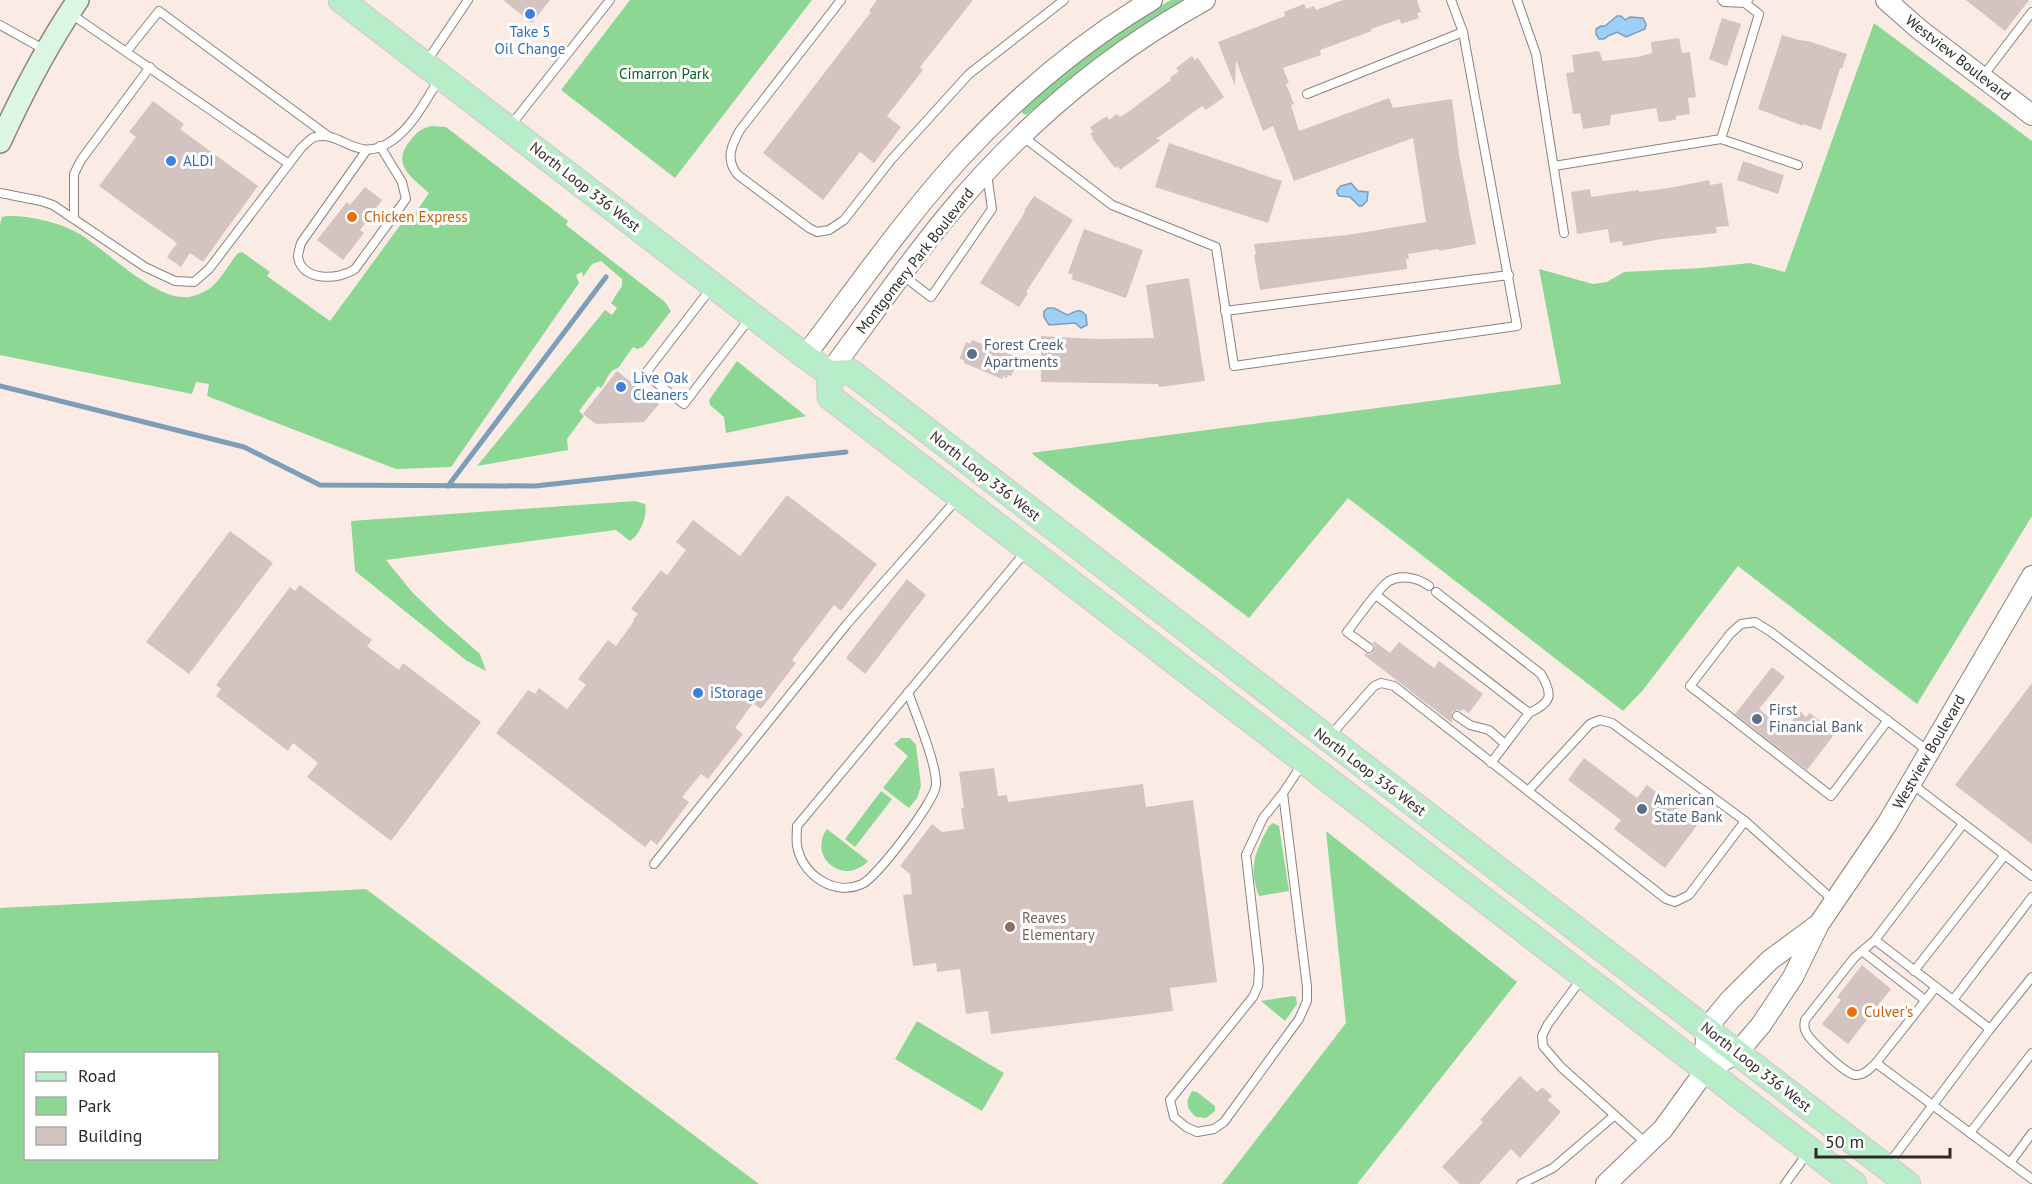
<svg xmlns="http://www.w3.org/2000/svg" width="2032" height="1184" viewBox="0 0 2032 1184" font-family="'PT Sans',sans-serif">
<style>
.green{fill:#8dd794;fill-rule:evenodd}
.water{fill:#9ecff6;stroke:#7d9eb8;stroke-width:1.5}
.lines{fill:none;stroke-linecap:round;stroke-linejoin:round}
.stream{stroke:#7d9eb8;stroke-width:5}
.building{fill:#d3c4c2}
.service-casing{stroke:#8e827b;stroke-width:10}
.tertiary-casing{stroke:#8e827b;stroke-width:22}
.secondary-casing{stroke:#8e827b;stroke-width:24}
.primary-casing{stroke:#d1d0cf;stroke-width:27}
.service{stroke:#fff;stroke-width:8}
.tertiary{stroke:#fff;stroke-width:20}
.secondary{stroke:#dbf6e4;stroke-width:21}
.primary{stroke:#b8edc9;stroke-width:24}
.shop-dot{fill:#3f7fe0;stroke:#fff;stroke-width:2}
.food-dot{fill:#e8710a;stroke:#fff;stroke-width:2}
.service-dot{fill:#5c6f8a;stroke:#fff;stroke-width:2}
.education-dot{fill:#8d6e63;stroke:#fff;stroke-width:2}
.labels{text-anchor:middle;stroke-width:6;stroke-linejoin:round;paint-order:stroke}
.shop-label{font-size:15px;fill:#366cbe;stroke:#fff;text-anchor:start}
.street-label{font-size:15px;fill:#2f2a27;stroke:#fff}
.park-label{font-size:15px;fill:#06601f;stroke:#fff}
.food-label{font-size:15px;fill:#c56008;stroke:#fff;text-anchor:start}
.service-label{font-size:15px;fill:#4e5e75;stroke:#fff;text-anchor:start}
.education-label{font-size:15px;fill:#785e54;stroke:#fff;text-anchor:start}
</style>
<rect width="100%" height="100%" fill="#faece5"/>
<g class="green">
<path d="M630 0H812L675 178 561 90Z"/>
<path d="M1171 0H1193L1096 60 1026 115 1022 113C1027 99 1044 90 1055 80 1092 51 1130 23 1171 0Z"/>
<path d="M1874 23 2032 141V516L1917 704 1738 566 1643 690 1623 711 1348 498 1249 618 1031 453 1561 384 1539 269 1593 284 1607 282 1624 272 1702 268 1750 263 1785 272Z"/>
<path d="M433 126 446 127 568 221 566 225 665 302 671 311 643 347 637 349 633 347 618 368C608 370 607 381 601 388L598 386 579 411 584 416 567 439 568 450 477 466 605 310 612 315 617 308 611 303 622 286V279L601 261 592 264 583 277 582 272 576 275 579 283 451 467 396 469 207 396 209 384 196 382 192 394 0 355V224L2 217 7 216C28 215 59 222 78 233 105 249 152 297 183 297 192 298 202 293 209 289 220 281 229 264 238 253L242 252 270 272 267 276 330 321 404 220 408 215H414L429 193C413 178 390 165 410 141 417 132 421 128 433 126Z"/>
<path d="M737 361 806 416 726 433 724 417 710 405 709 400Z"/>
<path d="M635 501 645 504C648 516 640 535 630 541L616 530 386 560 412 592 440 619 480 654 486 671 467 661 355 571 351 521Z"/>
<path d="M901 738H910L916 745 921 786 917 798 909 808 883 788 908 756 894 744Z"/>
<path d="M881 791 892 799 855 847 845 839Z"/>
<path d="M1273 823 1279 826 1289 891 1259 896C1248 867 1255 852 1269 826Z"/>
<path d="M827 829 868 861C844 887 807 857 827 829Z"/>
<path d="M1326 831 1517 982 1357 1184H1222L1346 1023Z"/>
<path d="M366 889 759 1184H0V908ZM26 1054H218V1158H26Z"/>
<path d="M1293 996 1296 997 1297 1004 1285 1021 1261 1001Z"/>
<path d="M917 1021 1004 1073 982 1111 895 1059Z"/>
<path d="M1192 1091 1197 1092 1215 1106V1111L1206 1118 1196 1117C1186 1108 1185 1102 1192 1091Z"/>
</g>
<g class="water">
<path d="M1617 16H1621L1625 20 1630 17 1643 18 1646 24 1645 29 1626 37 1617 32 1608 36 1604 39H1599L1596 34V29L1601 26H1605Z"/>
<path d="M1351 183 1358 191 1368 192 1367 201 1362 206H1359L1350 197 1339 196 1337 193V190L1341 186Z"/>
<path d="M1048 308H1054L1067 315C1076 312 1078 307 1086 315L1087 325 1081 328 1075 323 1049 325 1044 317V311Z"/>
</g>
<g class="lines">
<g class="stream">
<path d="M0 386 244 447 320 485 535 486 846 452"/>
<path d="M448 486 606 277"/>
</g>
</g>
<g class="building">
<path d="M503 0H550L532 23Z"/>
<path d="M877 0H973L920 67 923 70 887 116 901 127 874 163 860 152 823 200 763 153 871 12 869 11Z"/>
<path d="M1343 0H1417L1421 12 1417 13 1419 18 1401 24 1400 19 1371 29 1372 31 1320 50 1321 55 1283 68 1289 83 1286 84 1294 104 1291 105 1299 131 1389 98 1393 108 1452 99 1459 154 1476 244 1439 251V249L1408 254 1409 259H1406L1407 269 1260 290 1254 255 1256 254 1254 244 1347 235 1426 222 1413 138 1294 181 1273 126 1263 131 1236 60 1235 86 1218 42 1285 16 1284 12 1304 4 1306 9 1314 6 1316 10Z"/>
<path d="M1966 0H2029L2005 31Z"/>
<path d="M1722 18 1741 24 1727 66 1709 59Z"/>
<path d="M1782 35 1798 40 1808 41 1847 54 1842 69 1840 68 1821 130 1803 124V126L1758 109Z"/>
<path d="M1679 38 1682 53 1690 52 1692 68 1696 97 1688 98 1690 114 1676 116V120L1659 122 1656 108 1611 115 1610 125 1583 129 1580 113 1573 114 1566 73 1574 72 1572 55 1599 51 1603 61 1637 57 1652 53 1651 42Z"/>
<path d="M1192 56 1195 60 1198 58 1224 97 1206 110 1202 106 1156 139 1161 140 1120 170 1118 166 1115 168 1092 138 1093 137 1090 134 1093 132 1090 127 1107 116 1109 120 1117 114 1120 117 1128 112 1171 80 1170 78 1179 71 1176 68Z"/>
<path d="M153 101 184 124 180 129 258 186 203 262 190 253 181 267 167 257 177 243 99 186 136 137 129 132Z"/>
<path d="M1169 143 1282 181 1268 223 1155 187Z"/>
<path d="M1743 161 1784 175 1778 194 1737 180Z"/>
<path d="M1709 180 1710 185 1722 183 1729 226 1716 227 1717 233 1662 239 1623 246 1622 241 1610 243 1608 229 1577 234 1571 192 1590 189 1591 197 1639 190V192L1669 188Z"/>
<path d="M365 187 382 200 360 230 364 233 343 260 317 240 347 202 350 205Z"/>
<path d="M1034 196 1073 220 1026 292 1028 293 1019 307 980 283 1025 212 1024 211Z"/>
<path d="M1084 229 1143 250 1126 298 1071 279 1073 275 1068 273Z"/>
<path d="M1189 278 1205 381 1159 387 1158 384 1041 382V336L1097 339 1154 338 1146 285Z"/>
<path d="M972 340 1019 358 1011 376 1008 375 1007 378 1003 376 1002 379 964 363V360L960 359V357L966 342 970 344Z"/>
<path d="M617 371 659 404 644 422 596 424 583 414Z"/>
<path d="M787 495 877 564 841 611 834 605 792 660 796 663 761 709 753 703 735 728 743 734 708 779 701 774 682 797 689 802 657 845 651 840 645 847 496 733 528 690 535 694 539 688 567 709 586 685 578 679 608 640 616 646 634 621 633 620 638 614 631 609 661 570 667 575 686 550 676 542 693 520 740 556Z"/>
<path d="M230 531 273 563 189 674 146 642Z"/>
<path d="M907 579 926 595 865 674 846 658Z"/>
<path d="M300 585 372 640 367 646 392 665 399 670 403 663 481 722 391 841 307 777 318 763 293 743 288 751 216 696 221 689 216 685 290 587 295 591Z"/>
<path d="M1374 641 1390 653 1399 642 1434 668 1439 661 1483 694 1469 713 1463 709 1461 711 1457 710 1452 712V723L1364 655 1366 653 1371 654 1374 651 1375 646 1373 643Z"/>
<path d="M1772 667 1785 677 1759 709 1785 730 1800 711 1806 717 1810 713 1821 722 1819 725 1833 736 1807 770 1735 714Z"/>
<path d="M2032 683V844L1955 785Z"/>
<path d="M1584 758 1637 798 1647 785 1698 824 1665 868 1614 829 1621 820 1568 780Z"/>
<path d="M994 768 998 796 1007 795 1008 802 1143 784 1146 807 1193 800 1217 982 1170 988 1173 1011 991 1034 988 1011 966 1014 960 969 937 972 936 963 913 966 903 895 912 894 910 874 900 866 932 824 942 832 964 829 961 808H964L959 772Z"/>
<path d="M1862 965 1891 989 1848 1044 1822 1024 1841 1000 1837 997Z"/>
<path d="M1520 1076 1537 1092 1542 1087 1552 1096 1548 1100 1561 1112 1520 1158 1511 1149 1479 1184H1460L1442 1167 1483 1122 1480 1120Z"/>
</g>
<g class="lines">
<defs>
<g id="service">
<path d="M841 0 740 130C731 146 725 160 738 175L809 228 817 232 829 230 844 220 891 160 969 74 1064 0"/>
<path d="M1517 0 1536 54 1564 233"/>
<path d="M1722 0 1724 2 1745 3"/>
<path d="M71 14 289 164"/>
<path d="M0 25 45 50"/>
<path d="M127 51 159 11 328 136"/>
<path d="M427 61 468 0"/>
<path d="M1983 76 2032 12"/>
<path d="M1307 94 1463 32"/>
<path d="M511 125 610 0"/>
<path d="M1022 136 1112 205 1216 247 1234 366 1517 326 1463 32 1451 0"/>
<path d="M1721 139 1759 14 1745 3 1748 0"/>
<path d="M366 151 301 243C300 247 298 253 298 257 302 282 339 280 355 269L406 199 402 182 380 146"/>
<path d="M1554 166 1721 139 1798 165"/>
<path d="M0 193 41 201 53 205 145 267 175 281 194 282 209 269 301 148C305 145 310 138 315 137 343 130 357 166 393 140 414 125 426 99 440 78"/>
<path d="M74 219V174L81 160 150 67"/>
<path d="M902 275 931 297 992 209 987 174"/>
<path d="M712 287 645 374 684 404 750 318"/>
<path d="M1225 311 1509 275"/>
<path d="M1436 592 1541 674C1554 696 1551 703 1529 713"/>
<path d="M1376 595 1529 713 1491 763"/>
<path d="M1369 648 1347 632C1356 621 1379 587 1389 581 1402 574 1418 578 1429 586"/>
<path d="M908 692C916 715 937 764 936 785 935 801 877 877 862 884 834 897 801 874 797 845 796 839 797 832 797 826L1027 550"/>
<path d="M1457 716 1470 725 1489 730 1505 744"/>
<path d="M1888 720 1831 796 1690 686 1730 634 1741 624 1755 622 1771 632 1928 751"/>
<path d="M1330 736 1374 686 1381 683 1394 686 1666 899 1675 902 1689 895 1745 821 1833 900"/>
<path d="M1912 784 2032 876"/>
<path d="M1528 791 1590 724 1600 720 1612 723 1745 821"/>
<path d="M1283 793 1307 987V1001L1299 1019 1224 1122 1214 1129 1197 1132 1186 1127 1174 1117 1170 1100 1253 997 1258 986 1259 969 1246 855 1263 818 1283 793 1303 763"/>
<path d="M654 864 847 624 958 498"/>
<path d="M1875 940 1936 987 1876 1063 2032 1179"/>
<path d="M1862 951 1854 958 1805 1020C1804 1026 1804 1029 1807 1034 1813 1043 1846 1074 1855 1075 1864 1076 1870 1068 1876 1063"/>
<path d="M1914 971 2005 855"/>
<path d="M1582 978 1548 1024 1542 1036 1543 1046 1561 1067 1647 1144"/>
<path d="M1925 1000 1862 951 1875 940 1963 824"/>
<path d="M1953 1000 2032 897"/>
<path d="M1990 1029 2032 977"/>
<path d="M1970 1133 2032 1053"/>
<path d="M2010 1163 2032 1133"/>
<path d="M1887 1166 1990 1029 1936 987"/>
<path d="M1521 1184 1553 1168 1615 1115"/>
<path d="M1785 1184 1809 1151"/>
</g>
<g id="tertiary">
<path d="M1886 0 1920 30 2032 115"/>
<path d="M805 356C855 290 903 221 959 159 1016 97 1080 43 1152 0"/>
<path d="M829 373C868 321 905 267 947 216 1019 129 1105 55 1205 0"/>
<path d="M1705 1071 1706 1029 1730 1000 1770 960 1816 926"/>
<path d="M1606 1184 1663 1129 1705 1071 1737 1053 1761 1025 1793 977 1819 924 1887 824 2032 576"/>
</g>
<path id="secondary" d="M0 142C23 92 47 45 78 0"/>
<g id="primary">
<path d="M341 0 805 356 829 373 851 372 1908 1184"/>
<path d="M829 373 830 397 1854 1184"/>
</g>
</defs>
<use href="#service" class="service-casing"/>
<use href="#tertiary" class="tertiary-casing"/>
<use href="#secondary" class="secondary-casing"/>
<use href="#primary" class="primary-casing"/>
<use href="#service" class="service"/>
<use href="#tertiary" class="tertiary"/>
<use href="#secondary" class="secondary"/>
<use href="#primary" class="primary"/>
</g>
<g class="shop-dot">
<circle cx="530" cy="14" r="6"/>
<circle cx="171" cy="161" r="6"/>
<circle cx="621" cy="387" r="6"/>
<circle cx="698" cy="693" r="6"/>
</g>
<g class="food-dot">
<circle cx="352" cy="217" r="6"/>
<circle cx="1852" cy="1012" r="6"/>
</g>
<g class="service-dot">
<circle cx="972" cy="354" r="6"/>
<circle cx="1757" cy="719" r="6"/>
<circle cx="1642" cy="809" r="6"/>
</g>
<circle class="education-dot" cx="1010" cy="927" r="6"/>
<g class="labels">
<g class="shop-label">
<text x="530" y="37" text-anchor="middle">Take 5<tspan x="530" dy="17">Oil Change</tspan></text>
<text x="183" y="166">ALDI</text>
<text x="633" y="383">Live Oak<tspan x="633" dy="17">Cleaners</tspan></text>
<text x="710" y="698">iStorage</text>
</g>
<g class="street-label">
<text transform="translate(1958 58) rotate(38)" y="5">Westview Boulevard</text>
<text transform="translate(585 187) rotate(38)" y="5">North Loop 336 West</text>
<text transform="translate(915 261) rotate(-52)" y="5">Montgomery Park Boulevard</text>
<text transform="translate(985 476) rotate(38)" y="5">North Loop 336 West</text>
<text transform="translate(1929 752) rotate(-60)" y="5">Westview Boulevard</text>
<text transform="translate(1370 772) rotate(37)" y="5">North Loop 336 West</text>
<text transform="translate(1756 1067) rotate(38)" y="5">North Loop 336 West</text>
</g>
<g class="park-label">
<text x="664" y="79">Cimarron Park</text>
</g>
<g class="food-label">
<text x="364" y="222">Chicken Express</text>
<text x="1864" y="1017">Culver's</text>
</g>
<g class="service-label">
<text x="984" y="350">Forest Creek<tspan x="984" dy="17">Apartments</tspan></text>
<text x="1769" y="715">First<tspan x="1769" dy="17">Financial Bank</tspan></text>
<text x="1654" y="805">American<tspan x="1654" dy="17">State Bank</tspan></text>
</g>
<g class="education-label">
<text x="1022" y="923">Reaves<tspan x="1022" dy="17">Elementary</tspan></text>
</g>
</g>
<rect x="24" y="1052" width="195" height="108" fill="#ffffff" stroke="#acaaa9" stroke-width="1.5"/>
<rect x="36" y="1072" width="30" height="9" fill="#b8edc9" stroke="#acaaa9" stroke-width="1.5"/>
<text x="78" y="1082" font-size="18" fill="#2f2a27">Road</text>
<rect x="36" y="1097" width="30" height="18" fill="#8dd794" stroke="#acaaa9" stroke-width="1.5"/>
<text x="78" y="1112" font-size="18" fill="#2f2a27">Park</text>
<rect x="36" y="1127" width="30" height="18" fill="#d3c4c2" stroke="#acaaa9" stroke-width="1.5"/>
<text x="78" y="1142" font-size="18" fill="#2f2a27">Building</text>
<path d="M1816 1148v9h134v-9" fill="none" stroke="#2f2a27" stroke-width="3"/>
<text x="1825" y="1148" font-size="18" fill="#2f2a27" stroke="#ffffff" stroke-width="4.5" paint-order="stroke">50 m</text>
</svg>
